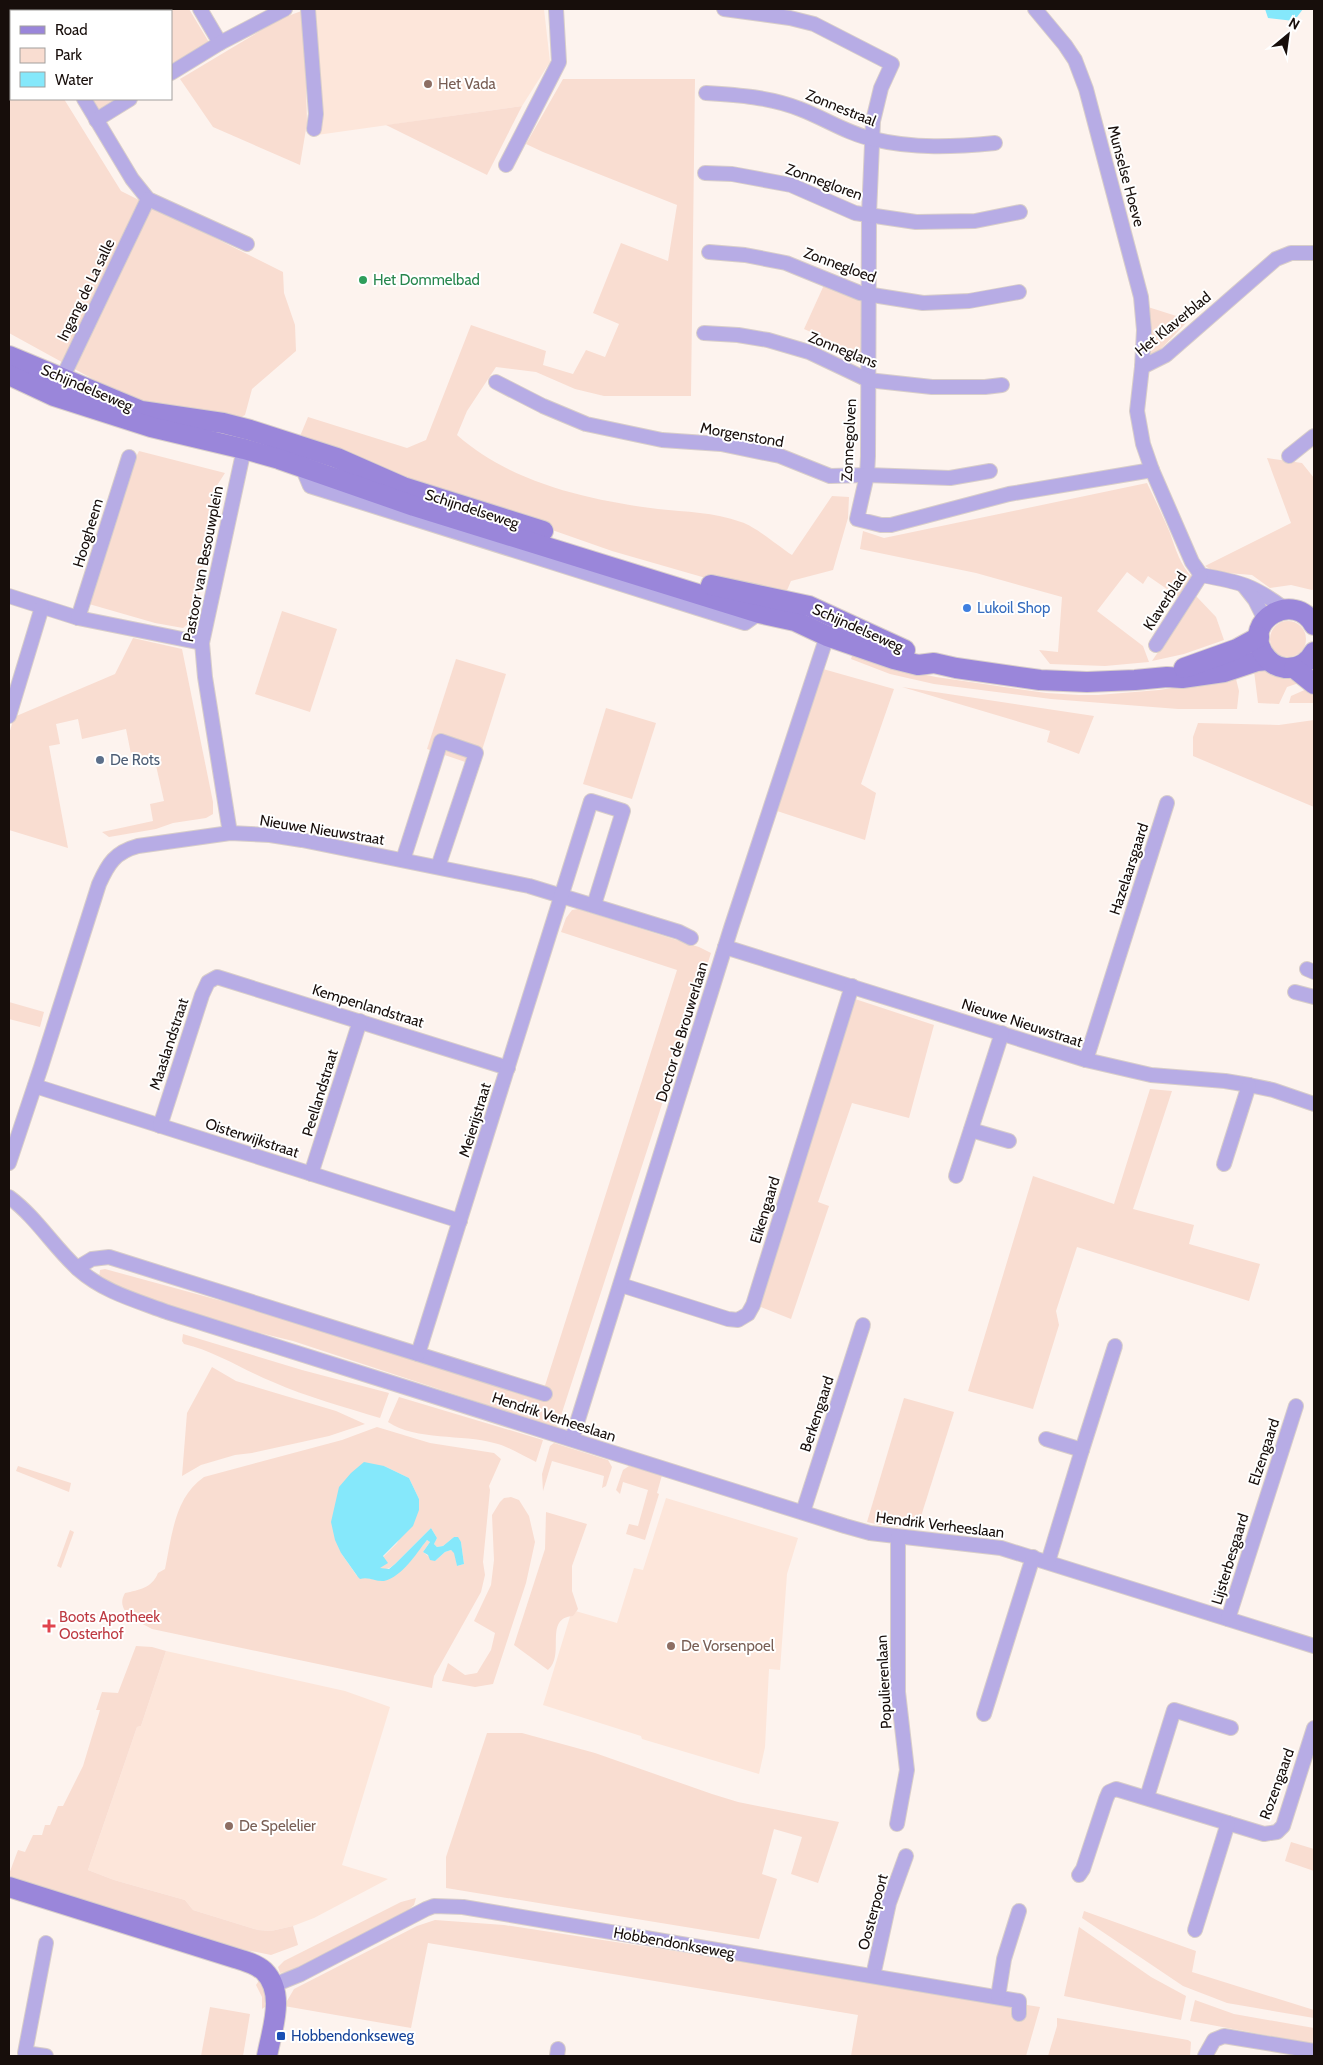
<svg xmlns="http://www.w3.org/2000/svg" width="1323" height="2065" viewBox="0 0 1323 2065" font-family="Cabin,sans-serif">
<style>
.education{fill:#fde6da}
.green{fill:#f9ddd1;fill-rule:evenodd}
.water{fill:#85e8fb}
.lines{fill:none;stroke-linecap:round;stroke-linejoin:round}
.street-casing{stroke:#d8ceca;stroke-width:16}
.secondary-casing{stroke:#d8ceca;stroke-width:22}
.street{stroke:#b7ace5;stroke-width:14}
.secondary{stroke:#9a86da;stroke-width:20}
.education-dot{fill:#8d6e63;stroke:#fff;stroke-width:2}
.leisure-dot{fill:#2e9e5b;stroke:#fff;stroke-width:2}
.shop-dot{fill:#3f7fe0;stroke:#fff;stroke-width:2}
.service-dot{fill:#5c6f8a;stroke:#fff;stroke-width:2}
.health-dot{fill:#e0444e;stroke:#fff;stroke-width:2}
.transit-dot{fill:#1a4fb4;stroke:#fff;stroke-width:2}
.labels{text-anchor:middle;stroke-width:4;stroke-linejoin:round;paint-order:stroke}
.education-label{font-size:15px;fill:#785e54;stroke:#fff;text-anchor:start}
.street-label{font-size:15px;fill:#170e0b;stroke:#fff}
.leisure-label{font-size:15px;fill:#27864d;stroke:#fff;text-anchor:start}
.shop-label{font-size:15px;fill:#366cbe;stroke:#fff;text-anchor:start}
.service-label{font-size:15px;fill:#4e5e75;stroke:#fff;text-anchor:start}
.health-label{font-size:15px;fill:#be3a42;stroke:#fff;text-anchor:start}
.transit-label{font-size:15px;fill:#164399;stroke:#fff;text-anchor:start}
</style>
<rect width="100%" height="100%" fill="#fdf3ee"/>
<g class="education">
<path d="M312 9H544L550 62 522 106 317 135Z"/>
<path d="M666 1498 798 1538 787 1574 780 1670 769 1669 765 1747 759 1774 642 1739 641 1736 543 1705 572 1610 617 1623 634 1568 643 1570Z"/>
<path d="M166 1651 345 1691 390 1707 342 1865 388 1879 314 1918 293 1926 271 1931 258 1930 193 1910 185 1900 114 1880 88 1870 137 1727 141 1726Z"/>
</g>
<g class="green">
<path d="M9 9 12 11 11 99H64L121 191 283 272 284 293 295 325 296 351 252 389 245 415 230 423 140 402 100 383 9 333Z"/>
<path d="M39 9H189L210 44 171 68V11H41Z"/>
<path d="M304 10 307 123 300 165 213 127 180 79 280 19Z"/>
<path d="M563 79H695L691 396H604L575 389 536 372 496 367 467 411 457 435C511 483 589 500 658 509 686 512 714 512 741 522 755 526 778 546 792 555L832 496 849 497 848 518 833 570 791 581 785 595 737 587 612 551 298 441 308 417 407 448 426 440 471 325 546 351 543 365 573 374 586 350 605 357 619 324 593 313 621 243 668 261 677 205 543 152 526 144Z"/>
<path d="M91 99H120L98 112Z"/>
<path d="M522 106 487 175 386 125Z"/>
<path d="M824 285 863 302 862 355 804 329Z"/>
<path d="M1148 307 1189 320 1149 361Z"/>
<path d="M139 451 225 473 214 490 198 600 190 622 183 628 155 623 89 604 134 461Z"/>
<path d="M1267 458 1302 463 1314 478V589L1312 590 1291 585 1270 588 1252 575 1215 572 1205 566 1291 523Z"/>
<path d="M1147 483C1155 500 1163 516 1170 533 1176 550 1180 565 1193 578L1180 598 1148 576 1143 584 1127 572 1097 611 1143 646 1149 662 1105 666 1050 664 1039 650 1058 652 1062 597 976 573 860 549 863 531 884 538Z"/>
<path d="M1196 596 1216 617 1224 640 1184 654 1152 661Z"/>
<path d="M282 611 337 629 310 712 255 694Z"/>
<circle cx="1288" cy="639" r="18"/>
<path d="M133 638 182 649 213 802V814L206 818 173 823 156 829 109 837 102 832 153 821 150 804 164 801 155 761 133 764 126 729 82 739 78 719 56 724 60 744 49 746 68 848 9 830V734L14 717 115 674Z"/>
<path d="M853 653 893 668 936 677 1046 693 1079 695H1098L1159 690 1205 683 1235 675 1239 691 1237 709H1178L1051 699 934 684 890 674 851 659Z"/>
<path d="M456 659 506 674 477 766 427 749Z"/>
<path d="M823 669 894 689 861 784 876 793 865 840 777 811Z"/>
<path d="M1265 669 1302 682 1287 687 1279 704 1258 703 1254 671Z"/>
<path d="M902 687 1094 716 1079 754 1047 742 1050 731Z"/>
<path d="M1309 688 1314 693V703H1289L1291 696Z"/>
<path d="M606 708 656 723 632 799 583 784Z"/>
<path d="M1314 720V807L1193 756V737L1198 723 1279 725Z"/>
<path d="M578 909 699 947 711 953 557 1428 293 1341 224 1324 146 1301 99 1278 100 1270 105 1269 262 1312 539 1400 542 1395 677 970 561 932 566 918 572 910Z"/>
<path d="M852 998 934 1025 909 1118 852 1103 818 1202 829 1206 791 1319 756 1305Z"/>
<path d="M9 1002 44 1012 40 1027 9 1019Z"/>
<path d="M1150 1089 1172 1091 1133 1209 1194 1225 1189 1244 1260 1264 1249 1301 1077 1247 1056 1311 1059 1325 1033 1409 968 1391 1033 1176 1114 1204Z"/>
<path d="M183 1334 302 1370 389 1393 380 1418C344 1407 307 1397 273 1382 243 1370 215 1351 184 1344L182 1341Z"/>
<path d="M212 1367 236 1381 336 1411 365 1424 329 1436 252 1453 235 1455 201 1465 182 1476 187 1413Z"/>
<path d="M399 1397 543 1440 536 1462C523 1456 508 1446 494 1443 463 1434 416 1441 388 1422Z"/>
<path d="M904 1398 954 1412 917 1529 880 1525 867 1522Z"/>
<path d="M377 1427 430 1443 494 1453 501 1459 489 1486 490 1490 483 1562 485 1575 481 1592 434 1676 432 1688 152 1629C138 1621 114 1612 125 1593 139 1590 152 1588 158 1573L165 1569C172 1536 174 1498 204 1477L342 1440ZM384 1466 409 1478 419 1499 397 1543 383 1557 379 1568C386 1571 390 1568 395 1564L431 1528 437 1538 434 1544 437 1547 443 1546 454 1537 461 1542 464 1564 457 1566 455 1553 451 1550 445 1552 435 1561 423 1552 430 1542 427 1540 407 1565 382 1581 357 1576 341 1553Z"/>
<path d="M554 1443 608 1460 612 1467 606 1486 602 1488 604 1476 552 1461 543 1491 542 1474 550 1446Z"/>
<path d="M18 1466 71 1483 69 1492 16 1471Z"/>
<path d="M629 1466 662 1475 657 1493 659 1494 645 1540 626 1534 629 1524 638 1526 648 1490 623 1482 620 1494 616 1490 623 1470Z"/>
<path d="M511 1497 519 1500 529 1516 535 1542 526 1583 493 1684 475 1687 442 1681 448 1663 465 1675 477 1673 491 1650 495 1633 474 1621 491 1585 494 1560 492 1515 500 1502 504 1498Z"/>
<path d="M546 1512 587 1524 572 1566V1591L578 1609 573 1616C543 1618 566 1655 548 1670L514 1645 545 1549Z"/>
<path d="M70 1530 74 1532 61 1568 57 1566Z"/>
<path d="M136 1646 152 1647 166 1651 141 1726 137 1727 88 1870 114 1880 185 1900 193 1910 258 1930 271 1931 293 1926 298 1945 271 1955 241 1949 9 1879V1874L18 1850 25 1852 33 1835H42L45 1825H50L58 1806H63L83 1766 100 1710H96L102 1692 118 1693Z"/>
<path d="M487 1733H522L595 1753 712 1794 738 1802 839 1822 818 1883 791 1874 802 1837 774 1829 762 1874 777 1879 759 1939 446 1888V1857Z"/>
<path d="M1291 1842 1314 1849V1871L1285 1861Z"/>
<path d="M416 1898 414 1905 402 1915 294 1971 280 1973 278 1967 284 1961 401 1902Z"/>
<path d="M1084 1911 1196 1951 1192 1972 1314 2010V2018L1227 2003 1183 1986 1082 1918Z"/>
<path d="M435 1920 504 1925 1040 2007 1026 2056H851L858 2015 428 1943 411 2028 284 2006 294 1989 417 1926Z"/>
<path d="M1079 1927 1151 1977 1186 1996 1181 2020 1064 1996Z"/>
<path d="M260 1979 269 2004 262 2009V1997L256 1985Z"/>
<path d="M1195 2000 1234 2014 1314 2028V2044L1190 2021Z"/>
<path d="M210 2007 250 2014 243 2056H201Z"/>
<path d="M1057 2018 1188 2040 1191 2042 1190 2056H1048L1057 2026Z"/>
</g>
<g class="water">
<path d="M1265 9H1303L1294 21 1268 18Z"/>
<path d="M364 1462 384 1466 409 1478 419 1499V1510L413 1526 383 1556 388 1563 380 1568 389 1569 395 1564 431 1528 437 1538 434 1544 437 1547 443 1546 454 1537H458L461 1542 464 1564 457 1566 454 1553 451 1550 445 1552 435 1561 430 1560 428 1555 423 1552 430 1542 427 1540C415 1555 403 1576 384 1581 376 1582 369 1576 360 1579L358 1577 341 1553 335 1540 331 1522 339 1487 351 1473Z"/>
</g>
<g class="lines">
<defs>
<g id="street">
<path d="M30 9 31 11"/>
<path d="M200 9 220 43"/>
<path d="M308 9 316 114 314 129"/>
<path d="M724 9 790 18 814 24 892 64 881 88 873 121 869 214 868 456 867 475 857 519 881 525H891L1009 494 1152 470"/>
<path d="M1035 9 1065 45 1075 60 1086 89 1141 297 1144 330 1142 367 1137 411 1143 444 1152 470 1192 562 1201 575C1240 582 1253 585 1285 609"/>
<path d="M171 73 220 43 285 9"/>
<path d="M706 93C738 95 770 97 800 109 824 118 848 134 873 139 914 149 954 147 995 143"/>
<path d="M84 99 132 179 148 199 247 244"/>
<path d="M96 120 130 99"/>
<path d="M506 165 559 62 556 9"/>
<path d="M705 173 732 174 791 185 855 213 916 222 975 221 1020 212"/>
<path d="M709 252 745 255 786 263 860 293 923 303 969 301 1019 292"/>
<path d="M704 333 738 335 768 340 809 352 868 380 932 387H985L1002 385"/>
<path d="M1142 367 1166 355 1276 259 1291 253H1314"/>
<path d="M496 382 543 406 586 424 662 440 721 444 780 456 830 476 867 475 950 478 990 471"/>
<path d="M59 385 148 199"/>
<path d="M1289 456 1314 436"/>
<path d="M302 467 310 486 745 623 759 613"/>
<path d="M1244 586 1255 600 1265 620"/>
<path d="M9 596 78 618 202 643"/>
<path d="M78 618 129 457"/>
<path d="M1156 645 1201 575"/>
<path d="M9 716 42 607"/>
<path d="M230 833 205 677 202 643 244 449"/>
<path d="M403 860 441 741 476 753 438 867"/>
<path d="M725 947 1086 1060 1151 1075 1225 1081 1249 1085 1273 1090 1314 1104"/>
<path d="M1307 969 1314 972"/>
<path d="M1295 992 1314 997"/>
<path d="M1086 1060 1167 803"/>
<path d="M35 1086 460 1221"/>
<path d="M160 1126 202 995 208 982 217 977 508 1068"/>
<path d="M971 1130 1009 1141"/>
<path d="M9 1163 41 1067 99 884C108 864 115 852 138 846L230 833 270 835 302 840 529 886 679 932 691 938"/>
<path d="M1224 1164 1249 1085"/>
<path d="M311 1174 360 1021"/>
<path d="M956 1176 1002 1033"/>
<path d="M9 1197C36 1217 53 1246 78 1269 104 1292 135 1300 167 1312L845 1526 870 1533 1001 1548 1314 1646"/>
<path d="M77 1268 92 1259 109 1257 545 1394"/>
<path d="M621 1285 728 1319 738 1320 748 1314 753 1305 852 986"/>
<path d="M418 1354 591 801 623 811 594 905"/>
<path d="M572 1439 731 928 827 636"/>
<path d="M1046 1439 1082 1450 1048 1562"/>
<path d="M1082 1450 1115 1346"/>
<path d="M803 1512 863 1325"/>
<path d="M1228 1619 1296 1406"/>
<path d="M984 1714 1033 1557"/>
<path d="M1147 1797 1174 1710 1231 1728"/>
<path d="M897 1824 907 1770 898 1692V1537"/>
<path d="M1079 1875 1083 1869 1106 1799 1109 1792 1116 1789 1264 1834 1277 1832 1283 1826 1314 1728"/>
<path d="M1195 1930 1228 1823"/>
<path d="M46 1943 25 2053 46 2056"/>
<path d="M873 1976 889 1903 906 1856"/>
<path d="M274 1985 301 1974 426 1909 434 1906 463 1907 1019 2001V2014"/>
<path d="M998 1997 1004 1959 1019 1911"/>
<path d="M557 2056 558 2049"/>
<path d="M1205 2056 1214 2040 1224 2036 1314 2051"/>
</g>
<g id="secondary">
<path d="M9 356 141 411 223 423 250 430 337 458 403 487 543 531"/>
<path d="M9 375 54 396 151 427 244 449 279 459 414 506 759 613 795 621 827 636 894 659 918 665 934 663 956 668 1040 680 1087 682 1135 680 1167 677 1182 678 1224 672 1257 661 1268 660"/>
<path d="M711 585 809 606 905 650"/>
<path d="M1314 625C1295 590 1242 620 1263 653 1268 661 1276 667 1285 668 1298 669 1308 663 1314 652"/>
<path d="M1184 668 1237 649 1259 637"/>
<path d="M1294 668 1314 684"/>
<path d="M9 1887 235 1958C245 1961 256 1964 264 1971 286 1993 272 2029 267 2056"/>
</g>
</defs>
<use href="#street" class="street-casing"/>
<use href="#secondary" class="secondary-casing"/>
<use href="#street" class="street"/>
<use href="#secondary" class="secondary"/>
</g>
<g class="education-dot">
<circle cx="428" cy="84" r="5"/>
<circle cx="671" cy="1646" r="5"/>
<circle cx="229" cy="1826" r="5"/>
</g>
<circle class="leisure-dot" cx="363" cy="280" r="5"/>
<circle class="shop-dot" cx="967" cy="608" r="5"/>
<circle class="service-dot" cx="100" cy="760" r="5"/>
<path class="health-dot" d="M46.5 1618.5h5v5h5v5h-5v5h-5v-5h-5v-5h5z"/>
<rect class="transit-dot" x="276" y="2031" width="10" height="10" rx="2.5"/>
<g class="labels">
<g class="education-label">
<text x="438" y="89">Het Vada</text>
<text x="681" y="1651">De Vorsenpoel</text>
<text x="239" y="1831">De Spelelier</text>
</g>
<g class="street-label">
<text transform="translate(841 108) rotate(22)" y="5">Zonnestraal</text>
<text transform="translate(1126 176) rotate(75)" y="5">Munselse Hoeve</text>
<text transform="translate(824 182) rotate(20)" y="5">Zonnegloren</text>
<text transform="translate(840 265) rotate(20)" y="5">Zonnegloed</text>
<text transform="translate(86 290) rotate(-64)" y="5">Ingang de La salle</text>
<text transform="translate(1173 324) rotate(-39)" y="5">Het Klaverblad</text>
<text transform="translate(843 350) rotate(22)" y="5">Zonneglans</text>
<text transform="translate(87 388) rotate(23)" y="5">Schijndelseweg</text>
<text transform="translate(742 435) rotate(10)" y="5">Morgenstond</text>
<text transform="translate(849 440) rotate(-87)" y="5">Zonnegolven</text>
<text transform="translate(472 509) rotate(18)" y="5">Schijndelseweg</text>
<text transform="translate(88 533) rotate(-73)" y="5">Hoogheem</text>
<text transform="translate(203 564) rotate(-79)" y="5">Pastoor van Besouwplein</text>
<text transform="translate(1165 601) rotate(-57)" y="5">Klaverblad</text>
<text transform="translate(858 628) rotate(24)" y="5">Schijndelseweg</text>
<text transform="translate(322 830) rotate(9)" y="5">Nieuwe Nieuwstraat</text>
<text transform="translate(1129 869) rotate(-72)" y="5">Hazelaarsgaard</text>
<text transform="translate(368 1006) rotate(17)" y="5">Kempenlandstraat</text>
<text transform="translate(1022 1023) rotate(18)" y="5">Nieuwe Nieuwstraat</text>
<text transform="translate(682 1032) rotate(-73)" y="5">Doctor de Brouwerlaan</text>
<text transform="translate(169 1044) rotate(-72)" y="5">Maaslandstraat</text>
<text transform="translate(320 1093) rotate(-73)" y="5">Peellandstraat</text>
<text transform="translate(475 1120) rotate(-73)" y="5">Meierijstraat</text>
<text transform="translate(252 1138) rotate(18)" y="5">Oisterwijkstraat</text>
<text transform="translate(765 1210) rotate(-73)" y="5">Eikengaard</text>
<text transform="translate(817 1414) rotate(-72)" y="5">Berkengaard</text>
<text transform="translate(554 1417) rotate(18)" y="5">Hendrik Verheeslaan</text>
<text transform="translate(1264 1452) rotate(-72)" y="5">Elzengaard</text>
<text transform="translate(940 1525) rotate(7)" y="5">Hendrik Verheeslaan</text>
<text transform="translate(1230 1559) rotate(-73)" y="5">Lijsterbesgaard</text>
<text transform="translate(884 1682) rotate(-93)" y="5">Populierenlaan</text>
<text transform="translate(1277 1784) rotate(-70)" y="5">Rozengaard</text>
<text transform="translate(873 1912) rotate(-75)" y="5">Oosterpoort</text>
<text transform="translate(674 1943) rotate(10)" y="5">Hobbendonkseweg</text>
</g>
<g class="leisure-label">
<text x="373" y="285">Het Dommelbad</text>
</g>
<g class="shop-label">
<text x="977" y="613">Lukoil Shop</text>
</g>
<g class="service-label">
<text x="110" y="765">De Rots</text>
</g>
<g class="health-label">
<text x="59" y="1622">Boots Apotheek<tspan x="59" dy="17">Oosterhof</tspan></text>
</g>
<g class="transit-label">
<text x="291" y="2041">Hobbendonkseweg</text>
</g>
</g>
<rect width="1323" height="2065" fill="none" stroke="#170e0b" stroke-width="20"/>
<rect x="10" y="10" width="162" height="90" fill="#ffffff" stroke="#a29f9d"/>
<rect x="20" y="26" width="25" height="8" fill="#9a86da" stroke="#a29f9d"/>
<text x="55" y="35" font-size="15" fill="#170e0b">Road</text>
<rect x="20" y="48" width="25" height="15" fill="#f9ddd1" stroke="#a29f9d"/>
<text x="55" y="60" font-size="15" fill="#170e0b">Park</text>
<rect x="20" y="72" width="25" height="15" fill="#85e8fb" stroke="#a29f9d"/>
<text x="55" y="85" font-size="15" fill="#170e0b">Water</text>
<g transform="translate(1288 35) rotate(29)" stroke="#ffffff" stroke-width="4" paint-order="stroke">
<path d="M0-4L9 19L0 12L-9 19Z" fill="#170e0b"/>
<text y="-8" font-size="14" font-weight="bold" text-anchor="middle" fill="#170e0b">N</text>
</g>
</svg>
